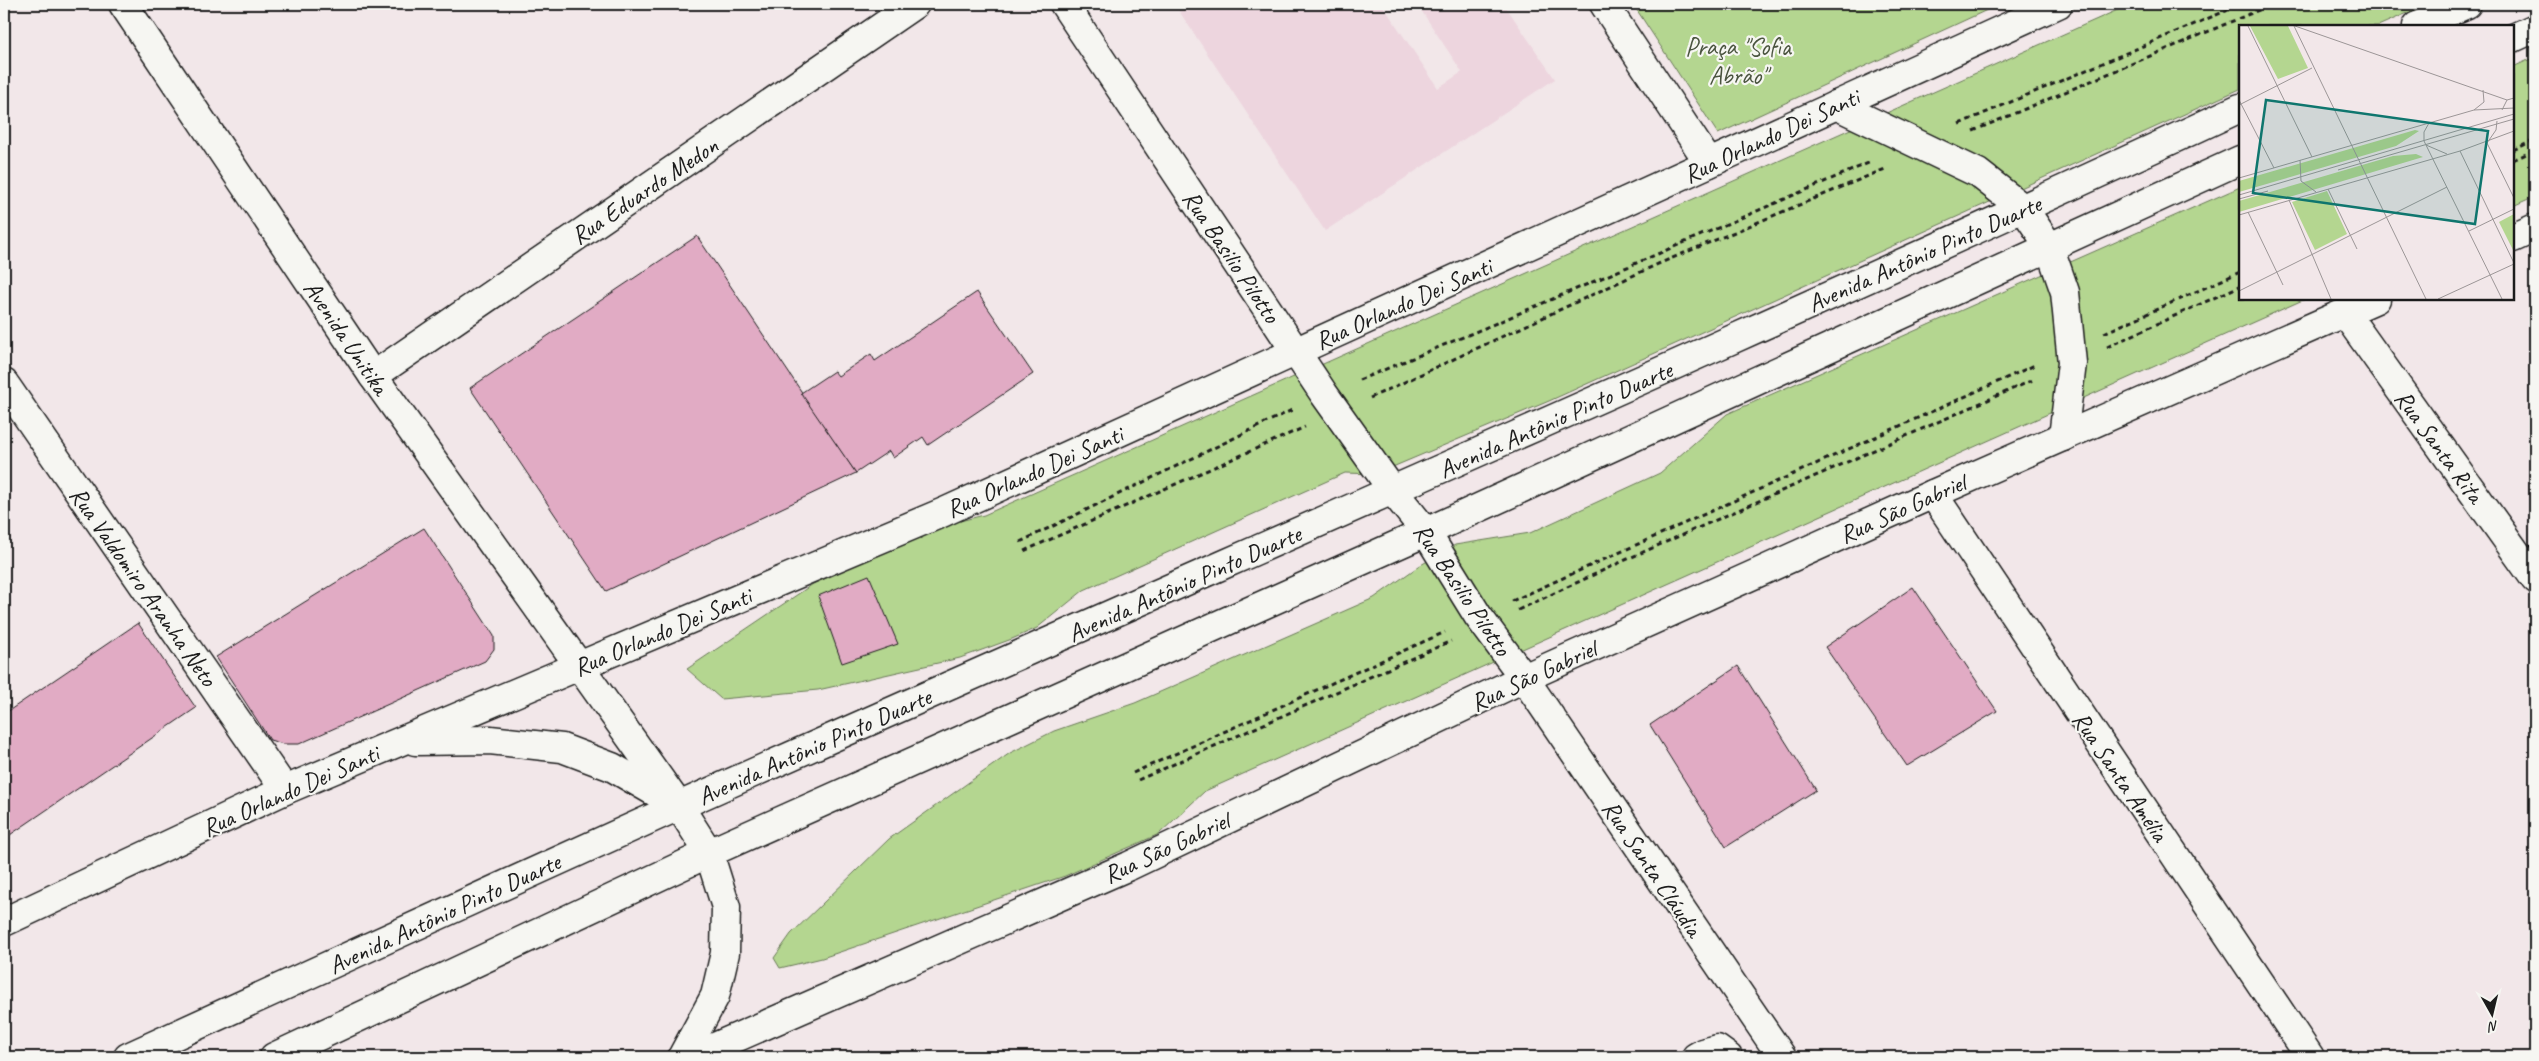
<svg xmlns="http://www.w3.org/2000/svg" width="2539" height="1061" viewBox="0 0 2539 1061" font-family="Caveat,sans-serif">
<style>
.built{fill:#edd5de}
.green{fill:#b4d690;stroke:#687956}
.building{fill:#e1abc4;stroke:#1c1c1c}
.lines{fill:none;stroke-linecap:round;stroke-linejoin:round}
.minor-casing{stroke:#1c1c1c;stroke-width:31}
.major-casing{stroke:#1c1c1c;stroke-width:31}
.path{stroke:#1c1c1c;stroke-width:3;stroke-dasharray:5 4;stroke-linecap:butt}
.minor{stroke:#f6f6f2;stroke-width:28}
.major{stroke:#f6f6f2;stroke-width:28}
.labels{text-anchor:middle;stroke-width:4.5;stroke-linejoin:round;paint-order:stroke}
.park-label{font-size:25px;fill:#4a543f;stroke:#f6f6f2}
.street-label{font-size:25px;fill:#1c1c1c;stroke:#f6f6f2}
.inset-road{fill:none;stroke:#9c9697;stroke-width:1}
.view{fill:#0f766e;fill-opacity:0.15;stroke:#0f766e;stroke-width:2.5}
.inset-edge{fill:none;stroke:#1c1c1c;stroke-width:2.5}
</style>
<rect width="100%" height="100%" fill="#f2e7e9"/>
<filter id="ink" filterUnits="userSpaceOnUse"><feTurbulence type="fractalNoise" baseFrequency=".02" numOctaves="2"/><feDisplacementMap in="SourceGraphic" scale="10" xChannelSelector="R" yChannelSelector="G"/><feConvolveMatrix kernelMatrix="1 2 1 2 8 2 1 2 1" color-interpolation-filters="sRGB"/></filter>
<g filter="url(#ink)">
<path class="built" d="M1184 4H1382L1438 88 1462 72 1417 4H1504L1555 79 1325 231 1177 8Z"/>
<g class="green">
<path d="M1633 4H2000L1718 134Z"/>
<path d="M2131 4H2428L2378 26H2240V89L1549 401 1376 474 1345 473 1084 590 1037 628 1012 639 960 658 818 690 721 699 687 669 813 584 940 526 984 515Z"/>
<path d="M2535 57V196L2513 206V67Z"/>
<path d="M2240 187V299H2305L1205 791 1159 834 1065 876 822 958 780 968 774 958 791 934 889 839 1010 753 1054 731 1135 703 1374 598 1419 566 1455 545 1530 533 1660 473 1727 414Z"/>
</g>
<g class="building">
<path d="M697 236 856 473 606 591 470 388Z"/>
<path d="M977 292 1033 374 928 445 923 437 893 458 889 451 856 473 801 393 834 371 838 376 871 354 875 361Z"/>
<path d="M424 528 494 636V649L485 661 299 744H283L270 740 216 657Z"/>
<path d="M869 575 898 644 842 663 818 596Z"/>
<path d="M1913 587 1997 711 1907 766 1825 647Z"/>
<path d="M138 623 196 708 4 839V714Z"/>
<path d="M1738 666 1816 790 1726 847 1650 725Z"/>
</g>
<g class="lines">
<defs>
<g id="minor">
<path d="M123 4 373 376 679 806 709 853 726 907 725 953 715 996 682 1057"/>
<path d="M1064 4 1324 394 1393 491 1426 532 1478 616 1524 678 1782 1057"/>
<path d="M1604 4 1709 163"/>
<path d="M2345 313 2535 579"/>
<path d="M373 376 915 4"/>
<path d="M4 383 285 790"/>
<path d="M1933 494 2310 1057"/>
<path d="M1696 1057 1703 1053 1717 1049 1728 1057"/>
</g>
<g id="major">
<path d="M2417 26 2467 4"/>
<path d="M2513 38 2535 28"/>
<path d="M1836 105 1978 173 2024 209 2049 246 2065 292 2072 363 2063 437"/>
<path d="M2513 238 2535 228"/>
<path d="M415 741 490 740 562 748 612 767 679 806"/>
<path d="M4 922 285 790 944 512 2058 4"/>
<path d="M128 1057C311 974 495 889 679 806 1199 573 1723 349 2240 108"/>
<path d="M274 1057 709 853 1426 532 2240 160"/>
<path d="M692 1057 1129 866 1524 678 1933 494 2376 299"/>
</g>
</defs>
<use href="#minor" class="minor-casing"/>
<use href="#major" class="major-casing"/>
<g class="path">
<path d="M1959 124 2242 4"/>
<path d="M1973 131 2273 4"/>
<path d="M2513 150 2535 140"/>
<path d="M2513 160 2535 150"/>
<path d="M2104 333 2240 272"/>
<path d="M2107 347 2240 286"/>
<path d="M1359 380C1531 310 1700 235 1871 162"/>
<path d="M1370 398 1658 264 1885 169"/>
<path d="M1020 542 1292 410"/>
<path d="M1024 551 1305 427"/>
<path d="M1512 601 2035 365"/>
<path d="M1518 610 1632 557 2033 380"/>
<path d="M1133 773 1445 632"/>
<path d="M1138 780 1451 641"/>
</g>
<use href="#minor" class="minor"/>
<use href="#major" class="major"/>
</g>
</g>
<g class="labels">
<g class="park-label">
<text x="1738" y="55">Praça "Sofia<tspan x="1738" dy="29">Abrão"</tspan></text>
</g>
<g class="street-label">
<text transform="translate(1771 135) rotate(-25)" y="9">Rua Orlando Dei Santi</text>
<text transform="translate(644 190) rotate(-34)" y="9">Rua Eduardo Medon</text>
<text transform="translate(1924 253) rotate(-24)" y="9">Avenida Antônio Pinto Duarte</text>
<text transform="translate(1232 256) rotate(56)" y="9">Rua Basilio Pilotto</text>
<text transform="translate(1403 303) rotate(-24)" y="9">Rua Orlando Dei Santi</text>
<text transform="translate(347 337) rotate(56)" y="9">Avenida Unitika</text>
<text transform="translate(1555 419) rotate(-24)" y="9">Avenida Antônio Pinto Duarte</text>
<text transform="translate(2440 446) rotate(54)" y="9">Rua Santa Rita</text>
<text transform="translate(1034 471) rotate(-24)" y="9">Rua Orlando Dei Santi</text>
<text transform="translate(1902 508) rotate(-24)" y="9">Rua São Gabriel</text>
<text transform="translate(1184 583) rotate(-24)" y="9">Avenida Antônio Pinto Duarte</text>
<text transform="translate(144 586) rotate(55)" y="9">Rua Valdomiro Aranha Neto</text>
<text transform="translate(1463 589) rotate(56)" y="9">Rua Basilio Pilotto</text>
<text transform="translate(662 631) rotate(-23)" y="9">Rua Orlando Dei Santi</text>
<text transform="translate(1533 675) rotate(-25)" y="9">Rua São Gabriel</text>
<text transform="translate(814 746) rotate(-24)" y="9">Avenida Antônio Pinto Duarte</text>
<text transform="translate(2121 776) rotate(56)" y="9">Rua Santa Amélia</text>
<text transform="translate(290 790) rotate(-24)" y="9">Rua Orlando Dei Santi</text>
<text transform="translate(1166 847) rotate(-25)" y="9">Rua São Gabriel</text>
<text transform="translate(1653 868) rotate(56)" y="9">Rua Santa Cláudia</text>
<text transform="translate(444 913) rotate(-25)" y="9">Avenida Antônio Pinto Duarte</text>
</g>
</g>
<g transform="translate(2239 25)">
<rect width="275" height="275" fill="#f2e7e9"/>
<path d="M11 1H49L69 43 39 54ZM176 105 180 106 157 121 0 167V156ZM177 129 184 132 0 187V176L154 131ZM88 166 108 209 76 225 53 177ZM275 189V227L260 197Z" fill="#b4d690"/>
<path class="inset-road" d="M9 1 73 132M55 1 187 274M56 1 268 75M0 75 35 143M0 80 73 43M235 85 245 77 244 65M263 85 268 75 275 73M190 98 185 107V116L263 274M248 118 275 173M248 118 257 105 258 96M187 120 208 129M221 126 275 238M61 135 62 156 77 167M99 145 275 94M0 153 235 85 275 83M89 164 118 224M0 170 275 89M0 174 29 166M50 175 92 274M9 187 44 260M0 190 221 126 275 106M230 206 275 184M0 266 208 162M199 274 275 239"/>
<path class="view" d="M27 75 249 106 236 199 14 168Z"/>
<rect width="275" height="275" class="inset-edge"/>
</g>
<rect width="2539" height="1061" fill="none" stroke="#f6f6f2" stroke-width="20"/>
<rect x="10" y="10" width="2519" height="1041" fill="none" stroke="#1c1c1c" stroke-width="2" filter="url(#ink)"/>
<g transform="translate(2492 1014) rotate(172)" stroke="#f6f6f2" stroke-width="4" paint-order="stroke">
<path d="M0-4L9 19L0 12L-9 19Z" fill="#1c1c1c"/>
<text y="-8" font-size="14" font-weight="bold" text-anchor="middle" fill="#1c1c1c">N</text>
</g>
</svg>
